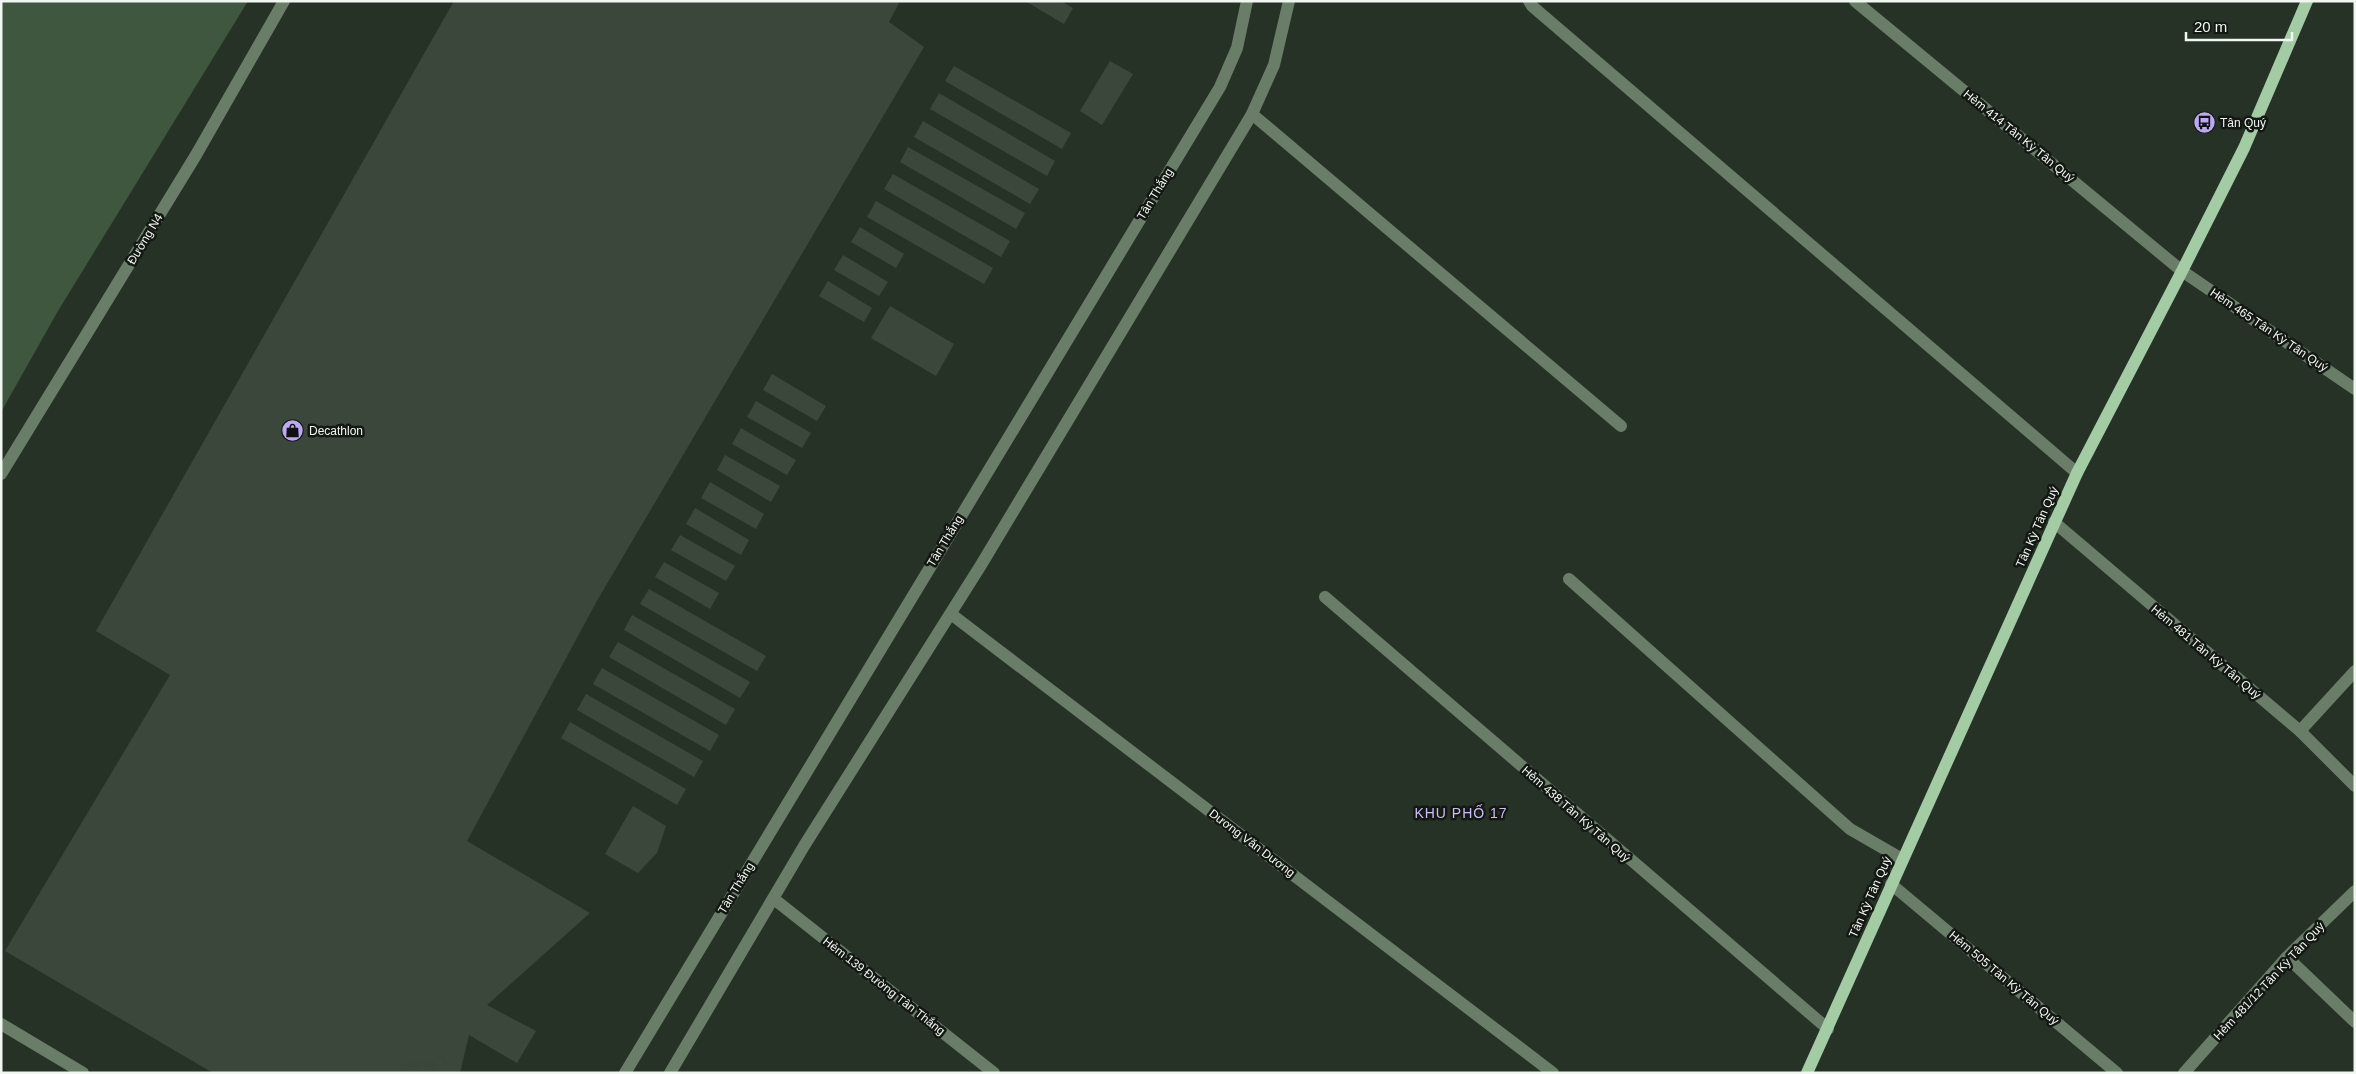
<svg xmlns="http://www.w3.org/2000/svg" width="2356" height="1074" viewBox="0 0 2356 1074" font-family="Helvetica,sans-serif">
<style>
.green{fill:#3e573e}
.building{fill:#3c473c}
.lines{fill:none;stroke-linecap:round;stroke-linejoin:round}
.minor-tunnel{stroke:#3b463b;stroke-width:12;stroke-dasharray:12 6;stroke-linecap:butt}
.minor{stroke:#697d69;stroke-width:12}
.major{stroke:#a3cba4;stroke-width:12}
.labels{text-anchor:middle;stroke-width:5;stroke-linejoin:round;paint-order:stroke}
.poi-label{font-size:12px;fill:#f0f7f0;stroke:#131813;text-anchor:start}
.street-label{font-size:12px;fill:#f0f7f0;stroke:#131813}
.neighbourhood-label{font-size:14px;letter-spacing:1px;fill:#cbbdf6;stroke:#131813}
</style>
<rect width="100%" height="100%" fill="#273227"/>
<path class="green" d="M1 1H248L58 311 1 412Z"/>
<g class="building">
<path d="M454 1H900L889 22 924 47 598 599 467 841 590 913 487 1005 536 1031 517 1063 469 1035 460 1073H213L5 951 170 675 96 631Z"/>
<path d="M1025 1H1061L1073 8 1064 24Z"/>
<path d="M1110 61 1133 74 1102 125 1080 111Z"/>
<path d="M954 66 1071 133 1062 149 945 81Z"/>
<path d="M939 93 1055 161 1047 176 930 109Z"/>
<path d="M923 121 1039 189 1030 204 914 137Z"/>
<path d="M908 147 1025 213 1016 229 900 162Z"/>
<path d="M893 174 1010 241 1001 257 884 189Z"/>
<path d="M876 201 993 268 984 284 867 217Z"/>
<path d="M860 227 904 254 896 268 851 242Z"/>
<path d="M843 255 888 282 879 296 834 270Z"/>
<path d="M828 281 872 308 864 322 819 296Z"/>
<path d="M890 306 954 344 936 376 871 338Z"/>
<path d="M772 374 826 406 817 421 763 390Z"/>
<path d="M756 401 811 433 802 448 747 417Z"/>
<path d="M741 428 796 460 787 475 732 444Z"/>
<path d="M725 455 780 486 771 502 717 470Z"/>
<path d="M710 482 764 514 756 529 701 498Z"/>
<path d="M695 508 749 540 741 555 686 524Z"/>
<path d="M680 535 735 566 726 581 671 550Z"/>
<path d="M664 562 719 593 710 609 655 577Z"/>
<path d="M649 589 766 656 757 671 640 604Z"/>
<path d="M632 615 750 682 740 698 624 630Z"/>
<path d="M618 642 735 709 726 725 609 657Z"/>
<path d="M602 668 719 735 710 751 593 684Z"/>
<path d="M586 694 703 761 694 777 577 710Z"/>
<path d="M570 722 686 789 677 805 561 738Z"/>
<path d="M633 806 666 826 657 853 638 873 605 854Z"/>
</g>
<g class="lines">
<path class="minor-tunnel" d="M408 1065 426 1069 444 1058"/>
<g class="minor">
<path d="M1529 1 1532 6 2077 473"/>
<path d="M1855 1 2182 271 2355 389"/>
<path d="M1252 114 1621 426"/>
<path d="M1 474 196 155 284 1"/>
<path d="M2054 522 2300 731 2355 786"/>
<path d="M1569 579 1850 829 1902 859"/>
<path d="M1325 597 1828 1029"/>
<path d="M951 614 1553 1073"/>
<path d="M2300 731 2355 671"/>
<path d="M1891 884 2117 1073"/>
<path d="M774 899 994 1073"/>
<path d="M2287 957 2355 1022"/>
<path d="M1 1024 83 1073"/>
<path d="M625 1073 1220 87 1237 48 1247 1"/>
<path d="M670 1073 804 846 981 565 1252 114 1274 65 1289 1"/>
<path d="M2184 1073 2287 957 2355 891"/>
</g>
<path class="major" d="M1807 1073 2077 473 2182 271 2244 148 2307 1"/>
</g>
<defs>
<symbol id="bus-disc" viewBox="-11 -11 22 22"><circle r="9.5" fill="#bca9f5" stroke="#131813"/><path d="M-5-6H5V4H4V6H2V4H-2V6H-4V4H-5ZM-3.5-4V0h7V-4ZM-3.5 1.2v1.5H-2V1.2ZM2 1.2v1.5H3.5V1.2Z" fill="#111"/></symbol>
<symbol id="shop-disc" viewBox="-11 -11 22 22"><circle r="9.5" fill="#bca9f5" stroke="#131813"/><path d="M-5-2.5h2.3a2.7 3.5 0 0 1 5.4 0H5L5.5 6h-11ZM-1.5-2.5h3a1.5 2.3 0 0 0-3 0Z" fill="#111"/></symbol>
</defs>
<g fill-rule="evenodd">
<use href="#bus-disc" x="2192" y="110" width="25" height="25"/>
<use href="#shop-disc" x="280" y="418" width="25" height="25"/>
</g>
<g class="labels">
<g class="poi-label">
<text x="2220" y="127">Tân Quý</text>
<text x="309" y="435">Decathlon</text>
</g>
<g class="street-label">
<text transform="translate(2019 136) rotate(39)" y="4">Hẻm 414 Tân Kỳ Tân Quý</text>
<text transform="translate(1155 194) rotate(-59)" y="4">Tân Thắng</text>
<text transform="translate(145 239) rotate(-59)" y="4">Đường N4</text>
<text transform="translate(2269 330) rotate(34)" y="4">Hẻm 465 Tân Kỳ Tân Quý</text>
<text transform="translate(2037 527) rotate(-66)" y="4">Tân Kỳ Tân Quý</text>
<text transform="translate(945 541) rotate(-59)" y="4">Tân Thắng</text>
<text transform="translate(2206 652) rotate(40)" y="4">Hẻm 481 Tân Kỳ Tân Quý</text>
<text transform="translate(1576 814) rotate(41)" y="4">Hẻm 438 Tân Kỳ Tân Quý</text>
<text transform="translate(1252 843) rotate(37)" y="4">Dương Văn Dương</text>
<text transform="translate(736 888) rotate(-59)" y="4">Tân Thắng</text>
<text transform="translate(1870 897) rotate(-66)" y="4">Tân Kỳ Tân Quý</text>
<text transform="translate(2004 978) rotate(40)" y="4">Hẻm 505 Tân Kỳ Tân Quý</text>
<text transform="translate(2269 981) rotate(-47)" y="4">Hẻm 481/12 Tân Kỳ Tân Quý</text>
<text transform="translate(884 986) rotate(38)" y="4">Hẻm 139 Đường Tân Thắng</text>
</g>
<g class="neighbourhood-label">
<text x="1461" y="818">KHU PHỐ 17</text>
</g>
</g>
<rect width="2356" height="1074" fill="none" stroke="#f0f7f0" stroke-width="5"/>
<path d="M2186 32v8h106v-8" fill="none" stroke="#f0f7f0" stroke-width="2.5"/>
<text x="2194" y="32" font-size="15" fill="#f0f7f0" stroke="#131813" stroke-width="4" paint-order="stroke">20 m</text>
</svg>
